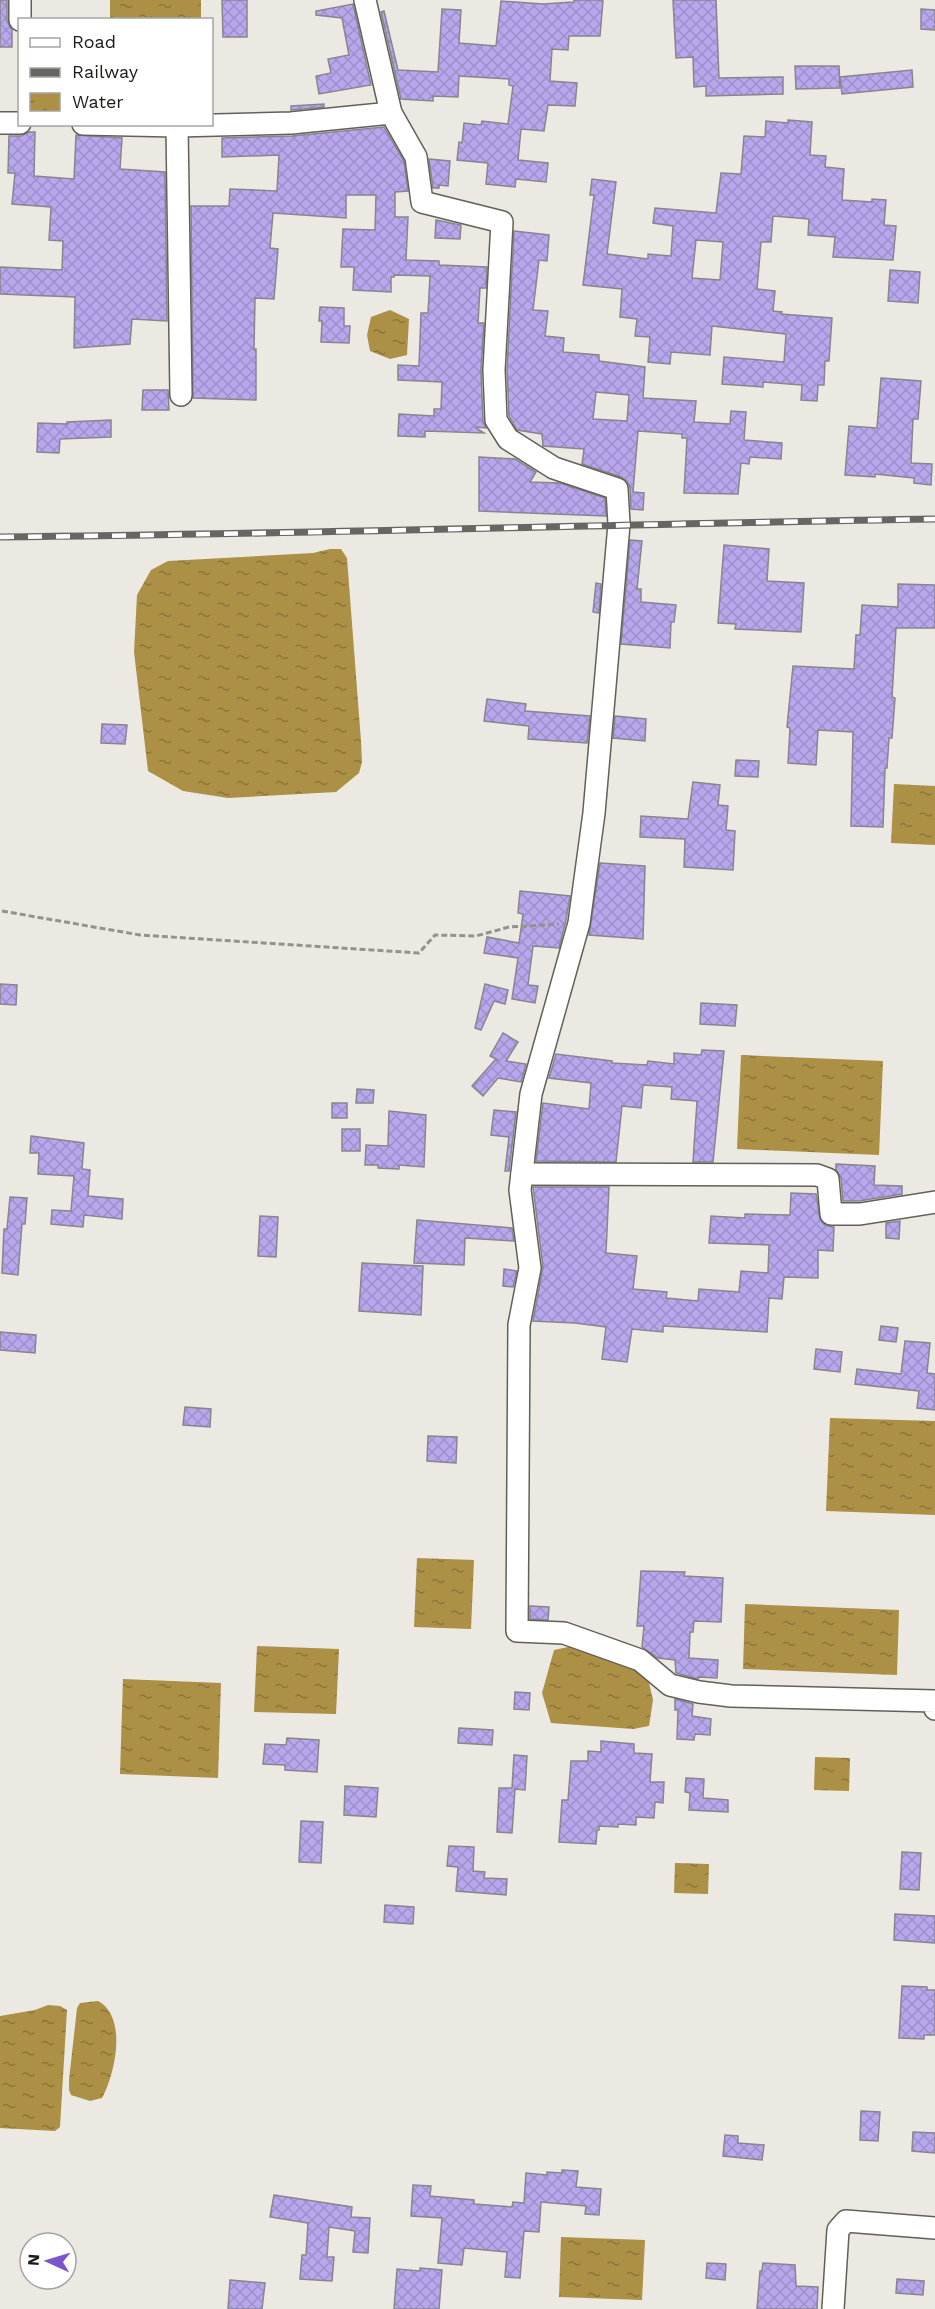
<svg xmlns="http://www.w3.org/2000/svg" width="935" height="2309" viewBox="0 0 935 2309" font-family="'Work Sans',sans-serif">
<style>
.water{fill:url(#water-ripples)}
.building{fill:url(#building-cross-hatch);stroke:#87858d;stroke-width:1.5;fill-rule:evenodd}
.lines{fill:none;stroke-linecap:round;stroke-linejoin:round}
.minor-casing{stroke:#626059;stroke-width:24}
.path{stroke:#94928d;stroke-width:3;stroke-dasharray:6 3;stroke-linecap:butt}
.minor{stroke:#fff;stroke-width:21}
.rail-casing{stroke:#686662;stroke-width:7}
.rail{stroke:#fff;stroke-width:4.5;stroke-dasharray:14;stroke-linecap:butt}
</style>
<defs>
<pattern id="water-ripples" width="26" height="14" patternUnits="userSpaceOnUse" patternTransform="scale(1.5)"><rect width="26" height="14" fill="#ac9046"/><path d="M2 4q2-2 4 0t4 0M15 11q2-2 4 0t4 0" fill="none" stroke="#8b7539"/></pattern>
<pattern id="building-cross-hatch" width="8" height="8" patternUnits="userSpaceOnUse" patternTransform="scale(1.5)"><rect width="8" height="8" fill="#b9a7ed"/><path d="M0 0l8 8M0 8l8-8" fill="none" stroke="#9e8fca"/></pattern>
</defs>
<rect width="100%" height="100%" fill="#ece9e2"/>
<g class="water">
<rect x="110" y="0" width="91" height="19"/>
<path d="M390 310 409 319 407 355 390 359 370 351 367 335 371 317Z"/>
<path d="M330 549H341L347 558 361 741 362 762 359 773 336 792 228 798 183 791 148 771 134 652 137 595 151 570 168 561 313 553Z"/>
<path d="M894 784 935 786V845L891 843Z"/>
<path d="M741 1055 883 1061 879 1155 737 1149Z"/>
<path d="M830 1418 935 1421V1515L826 1511Z"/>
<path d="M417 1558 474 1560 471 1629 414 1627Z"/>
<path d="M745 1604 899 1610 897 1675 743 1669Z"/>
<path d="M257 1646 339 1649 336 1714 254 1712Z"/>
<path d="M573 1646 646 1670 653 1700 649 1726 633 1729 551 1723 542 1693 554 1650Z"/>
<path d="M123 1679 221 1683 218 1778 120 1774Z"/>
<path d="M815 1757 850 1758 849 1791 814 1790Z"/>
<path d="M675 1863 709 1864 708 1894 674 1893Z"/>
<path d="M98 2001C128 2017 115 2074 102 2098L90 2101 71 2095 69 2090V2080L77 2008 80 2003Z"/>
<path d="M48 2005 60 2006 67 2010 60 2127 55 2131 0 2128V2016L35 2010Z"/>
<path d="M561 2237 645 2240 642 2300 559 2297Z"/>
</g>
<g class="building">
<path d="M0 0H7V21L12 30V47H0Z"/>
<path d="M222 0H247V37H223Z"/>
<path d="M574 0H603L600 36H569L568 50 552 49 550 81 577 83 575 106 548 105 544 131 521 129 518 160 548 163 546 182 516 179 515 187 486 184 488 163 457 160 459 142 462 143 464 123 481 125 482 121 508 124 513 86 509 85V79L459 76 458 97 433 96V101L401 99 381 12 384 11 398 70 438 72 442 9 461 10 459 43 496 46 501 1 543 4 574 2Z"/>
<path d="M673 0H716L719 78 783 77V94L706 96V86L694 87 693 57 676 58Z"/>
<path d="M353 4 371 85 319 94 316 76 331 73 328 59 349 55 342 18 316 15V11Z"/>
<path d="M921 9 935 10V30L921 29Z"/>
<path d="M795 66H839L840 88 796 89Z"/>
<path d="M912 70 913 87 842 94 840 77Z"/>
<path d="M324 104V107L291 110V106Z"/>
<path d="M788 120 812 122 810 155 826 156 825 167 844 169 842 200 872 202V199L886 200 884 225 896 226 893 260 833 257 835 237 808 235 809 219 773 216 771 242H761L757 289 775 291 773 311 782 312 781 314 832 318 829 361H825L824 385H818L817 401 801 400 802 385 763 382V387L722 384 724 357 784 362 786 334 712 326 710 355 671 352 670 364 648 362 650 337 635 336 637 319 620 317 622 289 583 285 594 195H590L592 179 616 182 607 254 648 259V254L671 256 673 226 653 223 655 208 716 213 721 173 741 174 744 136 765 137 766 121 788 123ZM696 240 723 242 720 280 692 278Z"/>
<path d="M384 127 404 161 408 191 395 192V217H408L406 260 439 261V265L487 267 486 288H480L478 323H484L481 371 483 421 486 428 475 427 484 433 425 431V437L398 436 399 414 434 416V409H441L442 382 398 380V365L419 366 421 313H428L430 276 394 275V277H391V292L353 290 354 267H341L343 229 375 230 376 195H346V218L273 213 270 248 278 249 274 299 255 298 254 349H256V400L193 398 191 206H229L230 189 277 191 279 155 222 157V138L292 136Z"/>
<path d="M29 132H35L34 176 74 179 76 135 122 138 120 169 165 172 167 321 132 319 130 344 74 348 75 297 0 294V267L62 270 63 241 49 240 51 207 12 204 15 173H8L9 136H21Z"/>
<path d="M429 159 450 161 448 186 439 185V188H433Z"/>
<path d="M436 220 461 225 460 239 435 238Z"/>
<path d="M514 231 549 235 547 261 539 260 533 310 548 311 545 336 564 338 563 352 599 355V361L645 367 643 398 696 401 694 422 730 424 731 411 746 412 744 440 782 443 781 459 750 457 749 464 741 463 738 494 684 493 687 438H682V434L638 431 633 492 644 493 643 510 631 509 630 488 627 481 621 477 582 464 584 449 543 446 542 434 517 430 509 416 507 370ZM596 392 629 395 627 421 593 419Z"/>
<path d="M890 270 920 272 918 303 888 301Z"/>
<path d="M320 307 344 308V326H350L349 343 321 342 322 321H319Z"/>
<path d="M881 378 921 381 918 419H913L911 463 932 464 931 485 914 483V478L875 474V477L845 475 849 426 877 428Z"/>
<path d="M143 390H168L169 410H142Z"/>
<path d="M111 420V437L60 439 59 453 37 452 38 423 67 424V422Z"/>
<path d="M479 457 515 459 536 472 530 482 560 483 605 498 606 516 479 511Z"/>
<path d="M630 540 642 541 637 589H641V602L676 605 674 622H671L670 648 621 644Z"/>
<path d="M724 545 769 549 767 581 804 583 801 632 735 629 736 624 718 623Z"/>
<path d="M596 583 601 584 599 613 593 612Z"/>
<path d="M898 584 935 585V628H896L892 697 895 698 892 738H889L887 768H885L883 827 851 826 853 732 818 730 816 765 788 763 790 728 787 727 793 666 854 669 856 635H860L862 605 898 607Z"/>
<path d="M487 699 526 704 525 711 590 716 587 743 528 739 529 726 484 721Z"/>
<path d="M615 716 646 719 645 741 613 738Z"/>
<path d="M102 724 127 725 125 744 101 743Z"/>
<path d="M736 760 759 761 758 777 735 776Z"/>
<path d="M693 782 720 785 718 805 728 806 726 830 735 831 733 870 684 867 685 839 640 837 641 816 688 819Z"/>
<path d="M600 863 645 866 643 939 589 935Z"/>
<path d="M520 891 570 896 566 920 559 948 533 946 528 985 538 986 535 1003 512 999 518 958 484 953 487 937 519 943 523 914 518 913Z"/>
<path d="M0 984 17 985 16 1005 0 1004Z"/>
<path d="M485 984 508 990 505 1004 494 1001 481 1030 475 1028Z"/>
<path d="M701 1003 737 1005 735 1026 700 1024Z"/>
<path d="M503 1033 518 1042 506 1061 526 1064 521 1082 498 1078 483 1096 472 1086 495 1060H498L490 1056Z"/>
<path d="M702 1050 724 1051 713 1162H693L697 1101 671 1099 672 1087 643 1085 641 1108 622 1106 616 1162 536 1161 543 1103 589 1109 591 1083 549 1078 556 1054 612 1061V1063L647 1065 648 1061 674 1064V1053L701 1055Z"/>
<path d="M357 1089 374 1090 373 1103H356Z"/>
<rect x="332" y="1103" width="15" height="15"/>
<path d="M494 1110 516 1112 509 1171H505L509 1137 491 1135Z"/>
<path d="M389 1111 426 1115 424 1167 399 1165V1169L378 1168V1165H365L366 1145 388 1146Z"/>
<rect x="342" y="1129" width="18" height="22"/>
<path d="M31 1136 84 1143 82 1169 90 1170 88 1196 123 1199 122 1219 84 1215 83 1227 51 1224 52 1210 71 1211 74 1176 38 1174 39 1153H30Z"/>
<path d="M836 1164 875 1166 874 1185 902 1186V1194L859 1201H843L841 1178 836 1170Z"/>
<path d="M533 1187H609L606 1253 637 1256 633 1289 667 1292 666 1298 698 1301 699 1289 739 1292 741 1271 768 1273 769 1245 709 1243 711 1216 745 1218V1214L790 1215 791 1193 816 1194 820 1220 825 1225 834 1227 833 1251 818 1250V1278L784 1277 782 1299 769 1298 767 1332 663 1326V1332L632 1329 627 1362 602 1359 606 1327 575 1323 533 1321 543 1267Z"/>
<path d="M10 1197 27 1198 25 1224H22L18 1275 2 1273 4 1229H7Z"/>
<path d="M260 1216 278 1217 276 1257 258 1256Z"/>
<path d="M417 1220 512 1228 514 1241 465 1238 464 1265 414 1263Z"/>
<path d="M900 1221 899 1239 886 1238V1223Z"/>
<path d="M362 1263 423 1266 421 1315 359 1311Z"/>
<path d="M504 1269 517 1271 513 1287 503 1286Z"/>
<path d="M881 1326 898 1328 896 1342 879 1340Z"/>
<path d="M0 1332 36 1335 35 1353 0 1350Z"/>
<path d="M905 1341 930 1343 927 1373 935 1374V1410L917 1408 919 1391 855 1384 857 1369 901 1374Z"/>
<path d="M816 1349 842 1352 840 1372 814 1369Z"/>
<path d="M185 1407 211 1409 210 1427 183 1425Z"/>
<path d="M428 1436 457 1437 456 1463 427 1461Z"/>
<path d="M641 1571 685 1572 684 1576 723 1578 721 1622 694 1621 693 1632H690L689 1658 718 1660 717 1678 698 1677V1679L676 1673 675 1660 658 1658 642 1647 644 1626H637Z"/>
<path d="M530 1606 549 1607 548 1620 530 1619Z"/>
<path d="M515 1692 530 1693 529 1710 514 1709Z"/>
<path d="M675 1699 693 1704 692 1716 711 1719 710 1735 695 1734 694 1740 677 1739 678 1710H675Z"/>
<path d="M459 1728 493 1730 492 1745 458 1743Z"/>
<path d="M287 1738 319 1740 317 1772 285 1770V1765L263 1764 265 1744 286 1745Z"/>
<path d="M601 1741 634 1744V1753L652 1754 650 1782H664L663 1803 655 1802 654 1818 636 1817V1825L618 1824V1827L599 1826V1830H597L596 1844 559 1842 562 1800H568L571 1761H588V1751L601 1752Z"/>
<path d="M514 1755 527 1756 525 1790 515 1789 512 1833 497 1832 499 1788H512Z"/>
<path d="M686 1778 704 1779 703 1798 728 1800V1812L689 1810 690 1793 685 1792Z"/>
<path d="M345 1786 378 1788 376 1817 344 1815Z"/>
<path d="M301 1821 323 1822 321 1863 299 1862Z"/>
<path d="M449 1846 474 1847 473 1871 485 1872 484 1878 507 1879 506 1895 456 1891 458 1867 447 1866Z"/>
<path d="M902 1852 921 1853 919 1890 900 1889Z"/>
<path d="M385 1905 414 1907 413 1924 384 1922Z"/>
<path d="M895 1914 935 1916V1943L894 1940Z"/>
<path d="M902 1986 927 1987V1990H935V2035H924V2039L899 2038Z"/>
<path d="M861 2111 880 2112 878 2141 860 2140Z"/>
<path d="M913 2132 935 2133V2153L912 2151Z"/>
<path d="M725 2135 738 2136V2143L764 2145 762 2160 723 2156Z"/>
<path d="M562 2170 578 2171 576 2187 601 2189 599 2215 585 2214 586 2206 541 2202 539 2232 524 2231 520 2278 505 2277 507 2252 464 2248 462 2265 438 2263 442 2218 411 2216 413 2185 431 2186 430 2196 474 2200V2204L512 2207 513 2202 524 2203 526 2173 547 2175V2172L562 2173Z"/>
<path d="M274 2195 352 2207 351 2217 370 2218 368 2253 353 2252 355 2231 329 2227 327 2257H334L332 2281 300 2279 302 2255H306L308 2223 270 2217Z"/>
<path d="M707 2263 726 2264 725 2280 706 2278Z"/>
<path d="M763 2263 795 2265 796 2286 818 2287 817 2309H757L760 2271H762Z"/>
<path d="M420 2268 442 2270 439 2309H394L397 2269 420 2271Z"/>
<path d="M897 2279 924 2281 923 2295 896 2293Z"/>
<path d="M230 2280 265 2283 262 2309H228Z"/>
</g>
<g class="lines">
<defs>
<g id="minor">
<path d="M20 0V20"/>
<path d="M365 0 391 113 416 157 422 202 502 222 494 370 496 420 508 439 554 468 617 489 619 524 594 813 579 923 531 1094 520 1190 530 1268 519 1325 517 1631 564 1633 640 1660 670 1685 699 1692 731 1696 935 1701V1709"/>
<path d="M0 123H20"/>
<path d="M83 124 177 126 291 123 391 113"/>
<path d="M177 126 181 395"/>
<path d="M522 1174 817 1175 828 1179 831 1214H860L935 1202"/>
<path d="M833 2309 838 2230 846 2221 935 2228"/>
</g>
</defs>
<use href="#minor" class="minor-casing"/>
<path class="path" d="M2 911 140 935 419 953 435 935 476 936 509 927 559 924"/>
<use href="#minor" class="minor"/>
<defs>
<path id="rail" d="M0 537C312 534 623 524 935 519"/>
</defs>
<use href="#rail" class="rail-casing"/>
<use href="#rail" class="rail"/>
</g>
<rect x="18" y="18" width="195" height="108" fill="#ffffff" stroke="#a4a4a3" stroke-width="1.5"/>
<rect x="30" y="38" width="30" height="9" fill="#ffffff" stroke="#a4a4a3" stroke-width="1.5"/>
<text x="72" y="48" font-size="18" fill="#1c1b18">Road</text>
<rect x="30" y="68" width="30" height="9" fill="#686662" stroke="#a4a4a3" stroke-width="1.5"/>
<text x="72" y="78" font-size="18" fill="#1c1b18">Railway</text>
<rect x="30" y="93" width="30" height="18" fill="url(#water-ripples)" stroke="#a4a4a3" stroke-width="1.5"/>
<text x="72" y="108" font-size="18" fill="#1c1b18">Water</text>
<g transform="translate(48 2261) rotate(274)"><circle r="28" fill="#ffffff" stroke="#a4a4a3" stroke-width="1.5"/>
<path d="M0-4.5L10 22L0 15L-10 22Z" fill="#7d54cd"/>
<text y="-9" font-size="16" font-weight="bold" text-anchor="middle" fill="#1c1b18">N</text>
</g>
</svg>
